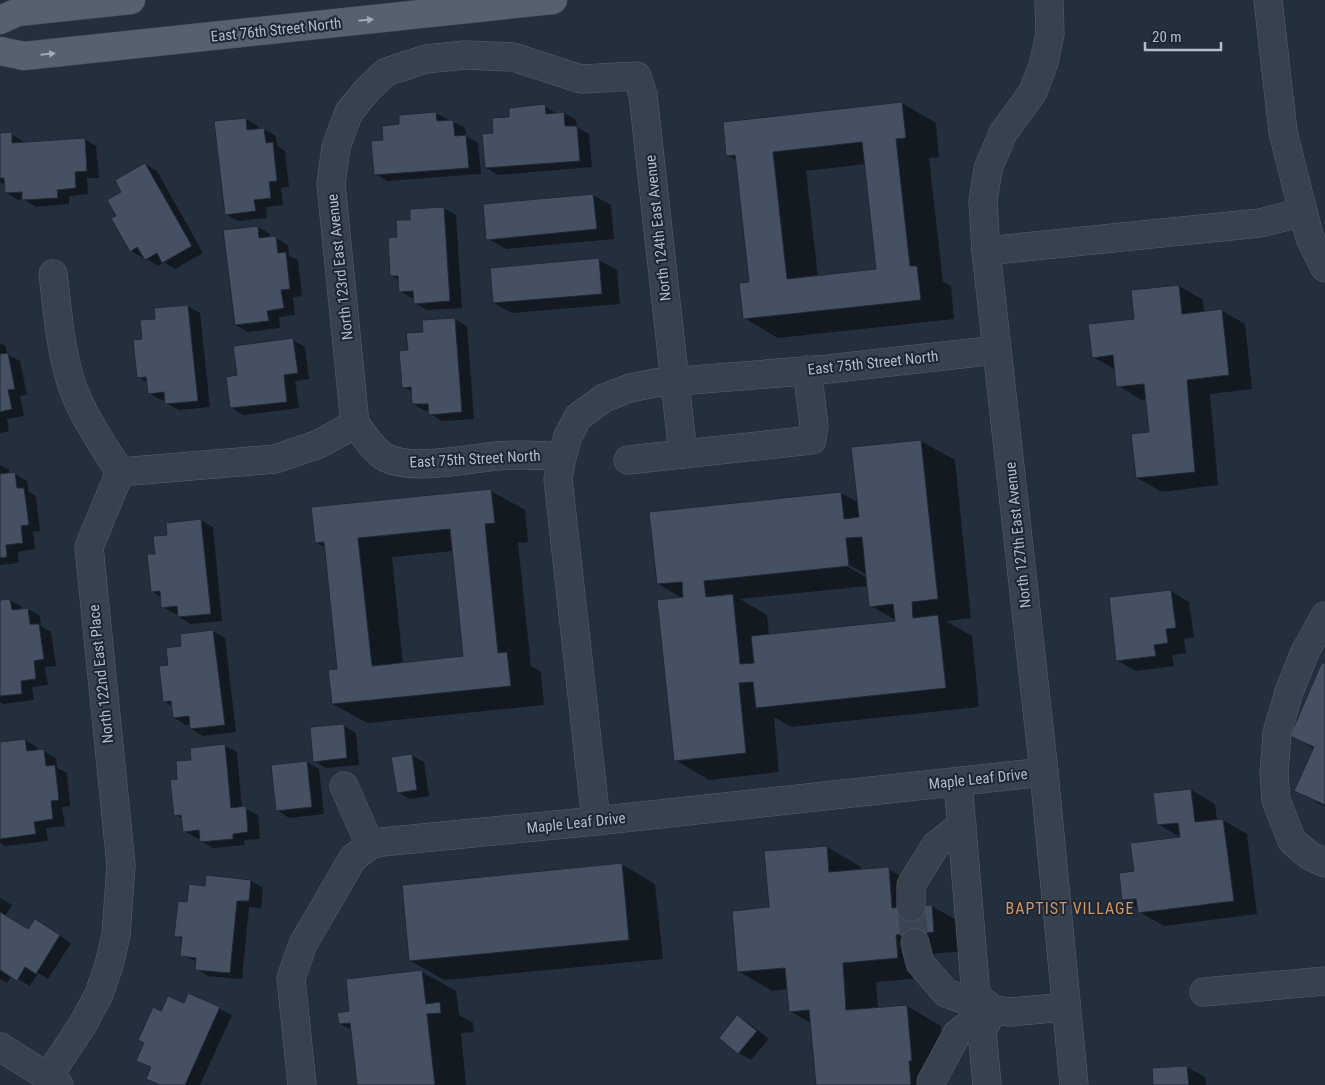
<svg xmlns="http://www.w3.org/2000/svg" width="1325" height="1085" viewBox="0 0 1325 1085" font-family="'Roboto Condensed',sans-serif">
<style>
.shadow{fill:#0007;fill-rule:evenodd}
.building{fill:#455162;stroke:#1f2835;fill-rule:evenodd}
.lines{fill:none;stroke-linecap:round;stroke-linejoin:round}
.minor-tunnel{stroke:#3a4453;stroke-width:28;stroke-dasharray:28 14;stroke-linecap:butt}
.minor-casing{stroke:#565f6c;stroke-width:29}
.major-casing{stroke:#414a57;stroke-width:29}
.minor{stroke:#38414e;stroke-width:28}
.major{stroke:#56606e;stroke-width:28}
.oneway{fill:#a1aab7}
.labels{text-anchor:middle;stroke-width:4;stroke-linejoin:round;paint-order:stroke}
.street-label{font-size:15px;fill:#b4bcc9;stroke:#1d2633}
.neighbourhood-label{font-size:16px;letter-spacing:1px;fill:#d59563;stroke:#1d2633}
</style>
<rect width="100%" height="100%" fill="#242f3e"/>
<g class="shadow">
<path d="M902 103 936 123 939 157 929 158 943 282 951 286 954 319 778 338 744 318 750 284 737 161 728 155ZM866 164 878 270 818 277 806 171Z"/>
<path d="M545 106 557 114 564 113 576 120 577 127 589 134 592 167 498 175 486 168 494 134Z"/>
<path d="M435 113 465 128 466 136 478 143 481 174 387 181 375 174 385 142 401 126Z"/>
<path d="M246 119 258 126V130L264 129 276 136 277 146 285 151 289 187 281 188 283 205 266 207 267 218 238 221 226 214Z"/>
<path d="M11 134 23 141 24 144 84 139 96 146 99 178H87L88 194 69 196V204L36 207 23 199 18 200 6 193 5 185 0 182V135Z"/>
<path d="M145 164 157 171 203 253 175 269 164 262 158 266 144 257 143 258 131 251 123 192Z"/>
<path d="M593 195 611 205 614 239 506 249 488 239Z"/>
<path d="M444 208 456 215 462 308 427 310 415 303V298H412L400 291 399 280 391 275 398 238 412 221 411 210Z"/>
<path d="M258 227 270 234V238H276L288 245 289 256 298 260 302 296 293 297 295 315 279 317 280 328 248 332 236 325Z"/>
<path d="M599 260 617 270 620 304 512 313 494 303Z"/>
<path d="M1179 286 1203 300 1204 312 1221 310 1245 324 1252 389 1210 394 1218 485 1162 492 1137 478 1150 433 1146 399 1142 400 1118 386 1116 370 1093 357 1135 320Z"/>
<path d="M188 306 200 313 210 407 179 410 166 403V400H161L149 393 148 383 138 377 144 340 156 320 155 309Z"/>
<path d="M455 319 467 326 474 419 442 421 430 414 429 410 425 411 413 404 412 392 404 387 409 351 424 333Z"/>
<path d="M293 340 305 347 309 379 295 381 299 408 243 415 231 407Z"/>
<path d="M0 343 6 346 7 354 20 361 27 395 20 396 24 416 7 419 9 431 0 433Z"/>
<path d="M921 441 955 460 971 618 946 621 972 636 979 707 791 727 774 717 779 772 709 780 675 760 684 599 658 584 651 513 841 493 859 503ZM844 562 867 575V578L843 564ZM868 586 871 606 899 622 769 636 767 615 740 599Z"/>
<path d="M0 465 9 470V474H15L27 481 29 492 36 496 40 531 33 532 35 549 18 552 19 563 0 565Z"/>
<path d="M491 491 525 510 528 542 518 543 531 666 541 672 544 705 367 723 333 704 339 670 326 548 316 542ZM453 551 464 657 403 664 392 557Z"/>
<path d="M201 520 213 527 222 621 191 624 179 617V614H175L162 607 161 597 152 591 157 555 169 536Z"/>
<path d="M1171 591 1189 602 1194 637 1184 639 1186 653 1172 655 1174 666 1136 671 1118 661Z"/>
<path d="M10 600 22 607V610L28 609 40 616 41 626 51 632 56 666 45 667 48 685 32 687 34 700 3 704 0 702V601Z"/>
<path d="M213 631 225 638 236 732 203 736 191 729V724L186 725 174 718 173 707 164 701 169 666 182 647Z"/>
<path d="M1325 665V807L1295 790 1314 749 1292 736Z"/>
<path d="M344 726 356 733 359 765 326 768 314 761Z"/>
<path d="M25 740 37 747 38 751H44L56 758 57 768 67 773 70 806 62 807 65 826 46 828 48 841 5 846 0 843V743Z"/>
<path d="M224 745 237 752 242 808H245L258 815 260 839 244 840 245 845 213 848 201 841V838H196L184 831 183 819 175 815 179 780 193 761Z"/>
<path d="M411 755 424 762 429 796 410 799 398 792Z"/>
<path d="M307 762 319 769 324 814 289 818 277 810Z"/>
<path d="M1191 790 1215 804 1217 821 1223 820 1247 834 1257 914 1164 926 1139 912V909L1123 899 1135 872 1182 838 1158 824Z"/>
<path d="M827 847 861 867V871L888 869 922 888 924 907 932 906 966 926 968 951 930 954 931 977 876 982 878 1008 907 1006 941 1026 945 1080 943 1085H817L812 1024 790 1011 788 989 772 991 738 971 770 908Z"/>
<path d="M621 864 655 884 663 959 444 980 411 961Z"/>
<path d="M207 877 251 881 263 888 261 908 249 907 242 979 208 976 196 969 197 962 182 955 183 940 176 936 188 903 206 887Z"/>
<path d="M0 898 12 905 5 916 29 931 47 928 71 943 48 979 38 973 30 986 12 976 7 983 0 979Z"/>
<path d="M422 972 456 991 459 1015 473 1023 474 1032 461 1033 466 1085H358L352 1030 340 1024 351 1013Z"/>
<path d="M189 994 232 1015 200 1085H160L148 1078 152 1068 138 1060 162 1012 184 1005Z"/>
<path d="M738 1017 750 1024 769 1039 751 1060 739 1053 721 1038Z"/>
<path d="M1187 1067 1205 1077 1206 1085H1154Z"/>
</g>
<g class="building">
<path d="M902 102 906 138 896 139 910 266H917L921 300 743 319 739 283 749 282 735 155 726 156 723 122ZM862 142 876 269 787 279 773 152Z"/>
<path d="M545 104 546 114 564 112 565 126H577L580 161 485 168 482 134 493 133 492 118 509 117V108Z"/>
<path d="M436 112 437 121 453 120 455 136 466 135 469 168 374 175 371 141 383 140 382 126 399 124V115Z"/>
<path d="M246 118 247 130 264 128 266 143 273 142 277 181 269 182 271 198 254 200 256 211 225 215 214 121Z"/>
<path d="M12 132V143L85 138 87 171 75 172 76 188 57 190 58 198 22 200V192L5 193 4 178H0V133Z"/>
<path d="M145 163 192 246 162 263 157 253 145 260 137 247 130 252 111 218 116 216 107 200 121 192 115 180Z"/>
<path d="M593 194 597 229 486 240 483 204Z"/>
<path d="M444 207 450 301 414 304 413 291 399 292 398 276H390L388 238 397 237 396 220H410V209Z"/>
<path d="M258 226 259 238 276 236 278 253 286 252 290 289 281 290 284 308 267 311 269 321 235 325 223 230Z"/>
<path d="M599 258 602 294 493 303 490 268Z"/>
<path d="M1179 285 1182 314 1222 309 1229 375 1187 380 1195 472 1136 478 1131 434 1149 432 1144 384 1116 387 1113 355 1092 358 1088 324 1134 319 1131 290Z"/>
<path d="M188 305 198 401 165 404 164 392 148 394 146 377 137 378 133 340 142 339 140 320 155 319 154 308Z"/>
<path d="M455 318 462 412 429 415 428 404H412L411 387 402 388 399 351 408 350 406 333 423 332 422 320Z"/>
<path d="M293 338 298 373 284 375 287 402 230 408 226 377 237 375 233 346Z"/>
<path d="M8 353 15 389 8 390 12 409 0 412V354Z"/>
<path d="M921 440 938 599 912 602 913 618 938 615 946 688 756 708 753 682 739 683 746 753 674 761 657 600 683 597 682 582 657 584 649 512 841 492 844 519 859 517 851 447ZM862 537 869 607 893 604 895 621 751 636 754 663 740 664 733 594 706 597 704 581 849 566 846 538Z"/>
<path d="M15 472 17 488H24L29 525 21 526 23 543 6 545 7 557 0 558V474Z"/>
<path d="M491 489 495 523 485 524 498 653 507 652 511 686 332 704 328 670 337 669 324 542 315 543 311 507ZM450 529 463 656 372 666 358 538Z"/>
<path d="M201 519 211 614 178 617 177 606 161 608 160 591 151 592 147 554H155L153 536 167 535 166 523Z"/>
<path d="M1171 590 1176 628 1166 629 1168 643 1154 645 1156 656 1116 661 1109 597Z"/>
<path d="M10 599 12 610 28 608 30 624H39L44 659 34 661 36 679 21 681 22 694 0 696V600Z"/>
<path d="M213 630 225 725 190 729 189 716 173 718 171 701 163 702 159 666 168 665 166 648 181 646 180 634Z"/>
<path d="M1322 662 1325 664V805L1294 791 1314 747 1290 736Z"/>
<path d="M344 724 347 758 313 762 310 727Z"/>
<path d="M25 739 27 751 44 749 46 766 55 765 59 800 51 801 53 819 34 822 36 834 0 839V742Z"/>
<path d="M225 744 231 808 246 806 248 832 233 834V839L200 842 199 830 183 832 181 815 174 816 170 780 177 779 176 761 191 760 190 748Z"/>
<path d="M412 754 417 790 397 793 391 757Z"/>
<path d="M307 761 312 807 276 811 271 765Z"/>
<path d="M1191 789 1195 822 1223 819 1234 901 1138 913 1136 899 1122 900 1119 873 1134 871 1130 843 1180 837 1178 823 1157 825 1153 793Z"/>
<path d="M827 846 829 872 889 867 892 908 932 905 934 932 896 935 898 958 843 963 846 1010 907 1005 912 1061H909L911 1085H816L809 1010 789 1012 785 968 737 972 732 911 769 907 764 851Z"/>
<path d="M622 863 629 940 409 961 402 885Z"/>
<path d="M206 875 251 880 249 901H237L230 973 195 970 196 958 180 956 182 937H174L178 901 187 902 189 884 205 886Z"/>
<path d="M0 912 28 929 35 919 60 935 36 974 25 967 17 981 0 970Z"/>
<path d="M422 970 426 1004 440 1002 441 1013 427 1014 435 1085H357L350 1023 339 1024 337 1013 349 1011 346 979Z"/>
<path d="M188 993 220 1007 185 1085H160L146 1079 151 1067 136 1061 144 1043 138 1040 153 1007 161 1011 168 996 184 1003Z"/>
<path d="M737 1015 757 1031 738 1054 719 1038Z"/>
<path d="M1187 1066 1189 1085H1153L1152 1068Z"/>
</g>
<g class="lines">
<path class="minor-tunnel" d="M911 907 915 943"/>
<defs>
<g id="minor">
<path d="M1049 0 1050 34 1044 62 1033 92 1003 133 988 169 983 201 986 251 1044 772 1074 1085"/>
<path d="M1268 0 1283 132 1303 212 1310 238 1325 268"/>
<path d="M986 251 1260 223 1303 212"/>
<path d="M355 424 331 184 336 147 349 112 367 90 386 72 426 59 465 55 513 57 581 79 637 76 643 95 683 454"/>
<path d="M562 457 558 479 596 821"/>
<path d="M628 460 812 440 814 425 807 370"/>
<path d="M120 472 275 459 319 444 355 424C363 433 373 450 383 456 408 472 467 459 497 456 518 454 541 455 562 457L568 436 578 417 604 398 630 388 655 383 828 369 997 350"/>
<path d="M1325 616 1305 652 1289 692 1277 733 1274 774 1276 800 1292 841 1310 856 1325 863"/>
<path d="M958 782 976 995 993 1010 1011 1012 1065 1007"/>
<path d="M344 786 370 845"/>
<path d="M911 907V885L936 845 962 825"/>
<path d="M915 943 920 963 946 993 993 1010 982 1031 987 1085"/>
<path d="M1204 992 1325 981"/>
<path d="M0 1047 48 1077 59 1085"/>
<path d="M48 1077 83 1024 99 994 109 965 116 935 121 865 89 547 120 472C103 445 84 418 73 388 60 352 58 312 53 274"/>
<path d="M302 1085 291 978 303 944 353 858 370 845 382 842 596 821 1044 772"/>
<path d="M932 1085 931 1082 957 1034 990 1008"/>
</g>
<g id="major">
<path d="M0 20 18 12 131 0"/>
<path d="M0 51 24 56 553 0"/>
</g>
</defs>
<use href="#minor" class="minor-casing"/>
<use href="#major" class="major-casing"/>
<use href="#minor" class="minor"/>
<use href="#major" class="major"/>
</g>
<defs><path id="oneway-solid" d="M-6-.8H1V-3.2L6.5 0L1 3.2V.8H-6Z" transform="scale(1.25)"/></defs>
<g class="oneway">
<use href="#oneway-solid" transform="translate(366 20) rotate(-6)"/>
<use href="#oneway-solid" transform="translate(48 54) rotate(-6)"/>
</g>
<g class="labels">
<g class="street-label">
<text transform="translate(276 30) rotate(-6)" y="5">East 76th Street North</text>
<text transform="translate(658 228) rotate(-96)" y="5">North 124th East Avenue</text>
<text transform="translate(340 267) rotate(-96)" y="5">North 123rd East Avenue</text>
<text transform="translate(873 363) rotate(-6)" y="5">East 75th Street North</text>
<text transform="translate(475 459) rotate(-3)" y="5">East 75th Street North</text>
<text transform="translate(1018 535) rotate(-96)" y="5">North 127th East Avenue</text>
<text transform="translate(101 674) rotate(-96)" y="5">North 122nd East Place</text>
<text transform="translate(978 779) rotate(-6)" y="5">Maple Leaf Drive</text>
<text transform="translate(576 823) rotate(-6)" y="5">Maple Leaf Drive</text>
</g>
<g class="neighbourhood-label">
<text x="1070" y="914">BAPTIST VILLAGE</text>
</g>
</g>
<path d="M1145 42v8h76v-8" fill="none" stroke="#b4bcc9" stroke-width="2.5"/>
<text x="1152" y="42" font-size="15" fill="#b4bcc9" stroke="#1d2633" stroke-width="4" paint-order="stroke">20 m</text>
</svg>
